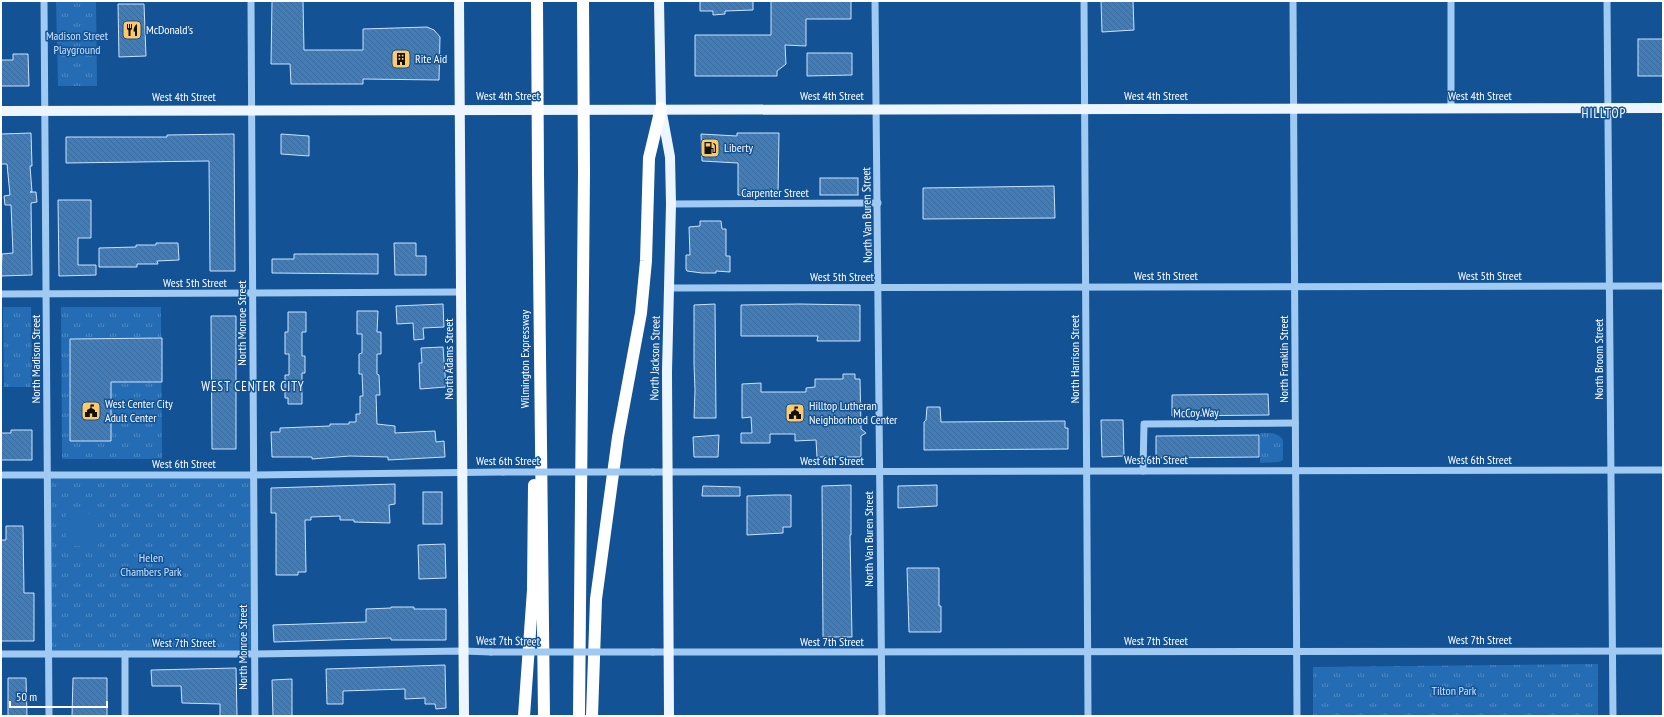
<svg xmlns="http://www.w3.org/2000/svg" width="1664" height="717" viewBox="0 0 1664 717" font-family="'PT Sans Narrow',sans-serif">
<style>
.park{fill:url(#park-tufts)}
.garden{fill:#246db4}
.building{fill:url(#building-back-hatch);stroke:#c9e3fd}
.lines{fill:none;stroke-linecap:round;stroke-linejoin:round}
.minor{stroke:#a1caf3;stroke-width:7}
.major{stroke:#edf5ff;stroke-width:10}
.highway{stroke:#fff;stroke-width:12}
.minor-bridge{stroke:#a1caf3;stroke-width:7}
.highway-bridge{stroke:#fff;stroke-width:12}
.labels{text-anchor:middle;stroke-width:3;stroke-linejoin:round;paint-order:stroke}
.poi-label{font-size:12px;fill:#fff;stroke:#125295;text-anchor:start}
.park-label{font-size:12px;fill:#c9e3fd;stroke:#125295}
.street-label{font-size:12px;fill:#fff;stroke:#125295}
.neighbourhood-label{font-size:13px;letter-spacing:1px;fill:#fff;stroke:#125295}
</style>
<defs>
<pattern id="park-tufts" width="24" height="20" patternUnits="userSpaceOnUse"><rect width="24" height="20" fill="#246db4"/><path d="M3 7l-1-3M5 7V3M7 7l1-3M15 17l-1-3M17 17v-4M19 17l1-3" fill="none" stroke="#508ac3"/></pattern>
<pattern id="building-back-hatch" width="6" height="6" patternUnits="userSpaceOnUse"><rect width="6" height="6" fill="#3f7ebe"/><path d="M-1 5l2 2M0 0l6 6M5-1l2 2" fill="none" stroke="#45688b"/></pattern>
</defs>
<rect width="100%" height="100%" fill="#125295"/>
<g class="park">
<path d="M56 1H96L97 86H58Z"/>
<path d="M3 307H31L32 387H4Z"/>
<path d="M61 307H161L162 459H62Z"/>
<path d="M1260 433C1270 433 1277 432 1283 440V460L1279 462 1260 463Z"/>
<path d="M48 475H254V654H49Z"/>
<path d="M1598 664V716H1313V667Z"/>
</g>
<path class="garden" d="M66 513 98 514V546H66Z"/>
<g class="building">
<path d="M272 1H303L304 50H363V29L427 27 434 30 440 37 439 80 363 79V84H291L290 64H271Z"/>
<path d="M700 1H753V10L725 11V14L713 15V11H700Z"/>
<path d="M771 1H851V19H806V46L785 45 786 64 777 71V76H695V35H771Z"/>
<path d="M1101 1H1133L1134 30 1102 32Z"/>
<path d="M118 4H144L146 56 119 57Z"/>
<rect x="1638" y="39" width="25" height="37"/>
<path d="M807 53H852V75L807 76Z"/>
<path d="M13 54H28L29 86H1V60H13Z"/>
<path d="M31 133 32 166H30L32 192H30H36L37 202 31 203 32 275 1 276 2 254 13 253 11 205H5L4 196 10 195 7 164H1V134Z"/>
<path d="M737 133H779L778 195H738V163L702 161 701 134 737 136Z"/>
<path d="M234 134 235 271H210L209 161 66 163V137H167V135Z"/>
<path d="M281 134 309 136V156L281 154Z"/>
<rect x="820" y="178" width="38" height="17"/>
<path d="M1054 186 1055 218 923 219V188Z"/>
<path d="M58 200H91V238H78V265H96V275L59 276Z"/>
<path d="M700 221H721L722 229H726V256H730V272L716 271V273H702L687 271 686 269V255H690L689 227 700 226Z"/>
<path d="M156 243H178L179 260 157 261 158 264H137V267H99V248L136 247V245H156Z"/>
<path d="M394 243H416V256H426V275H395Z"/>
<path d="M294 254H378V274L272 273V259H294Z"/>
<path d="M443 304 444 327 423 328 424 339 414 340 413 323 397 324 396 306Z"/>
<path d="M715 304 716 418H694L695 390 694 364V305Z"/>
<path d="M799 304 860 305V341H817L818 336H741V305Z"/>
<path d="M357 311H378L377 332H381V354H377V374L379 375 380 395H376L377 424 395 426V433L435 431 436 442 444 441 445 457 388 460V457L350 456 312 459V457H272L271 432H280V428L330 426V424H349V422H356V414H360V396H363L362 374H359V354L362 353V334H357Z"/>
<path d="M288 312H306V332H302V356H305V373H302V404H288V398H285V375H289V354H285V332H288Z"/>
<path d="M211 316H236V449H212Z"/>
<path d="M162 338V382H111V441H70V339Z"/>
<path d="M443 347 446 387 420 389 419 363H422L421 348Z"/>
<path d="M843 374H855V379H860L861 429 866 433 861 436V457H817L816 440 795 441V434H770V443H741V433H752L751 417 742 418V384L761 383V392H806V388L815 387V379H843Z"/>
<path d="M1268 394 1269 415 1172 416V395Z"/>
<path d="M927 407H940L941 422 1065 421V428H1068V449L924 450V422L926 420Z"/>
<path d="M1101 420H1123L1124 456 1102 457Z"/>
<path d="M11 430H32V460H1V433H11Z"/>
<path d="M719 435 718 457H694L693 437Z"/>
<path d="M1259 435V457L1156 458V436Z"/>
<path d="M395 484V504L389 505 390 523 354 522V520H340V516L311 517V520H305L306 572H298V575H276V513H271V488Z"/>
<path d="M851 485V535H850L852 637H823L822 486Z"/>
<path d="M937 485V506L898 508V486Z"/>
<path d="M703 486 740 487V496H702Z"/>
<rect x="423" y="492" width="19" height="32"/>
<path d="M775 495H791V527H783V533L747 535V496Z"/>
<path d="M6 526H23L24 593H34V641H1V540H6Z"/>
<path d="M445 544 446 578 419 579 418 545Z"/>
<path d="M907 568H939V606H941V632H909Z"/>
<path d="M391 607H414V609H446V640H391V638L274 642 273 625 366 622V609L391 608Z"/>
<path d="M445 665 446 708 436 709 435 704H425V698L405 699V689L343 691V704H327L326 669Z"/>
<path d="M236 668 237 716H220V704L182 703 181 686H152L151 670Z"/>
<path d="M8 678H26L27 716H8Z"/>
<path d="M73 678H107V716H72Z"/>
<path d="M292 679V716H273L272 680Z"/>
</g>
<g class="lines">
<g class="minor">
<path d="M44 1 49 716"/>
<path d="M251 1 255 716"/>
<path d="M875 1 882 716"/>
<path d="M1084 1 1088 716"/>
<path d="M1293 1 1297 716"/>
<path d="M1451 1V109"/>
<path d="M1607 1 1613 716"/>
<path d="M671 204 878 203"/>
<path d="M670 288 1663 286"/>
<path d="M1 294 461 292"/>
<path d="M1143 471 1144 424 1295 423"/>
<path d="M653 472 1663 470"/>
<path d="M1 475H254L503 472"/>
<path d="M653 652 1663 651"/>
<path d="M1 654H254L463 651 491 652"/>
<path d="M125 716V654"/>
</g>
<g class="major">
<path d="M459 1 464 716"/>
<path d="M659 1 661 108 670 157 671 204 667 372 669 716"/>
<path d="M1 111 1663 108"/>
</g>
<g class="highway">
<path d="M538 173C539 354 543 535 544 716"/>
<path d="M524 716 533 590 534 485"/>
<path d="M579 716 584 173"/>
<path d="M592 716 596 599 618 437 641 313 646 261 649 158 661 108"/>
</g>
<g class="minor-bridge">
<path d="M503 472H653"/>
<path d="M491 652H653"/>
</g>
<g class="highway-bridge">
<path d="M537 1 538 173"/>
<path d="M583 1 584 173"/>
</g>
</g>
<defs>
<symbol id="restaurant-square" viewBox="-11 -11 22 22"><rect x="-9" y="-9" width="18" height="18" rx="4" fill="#ffca63" stroke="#125295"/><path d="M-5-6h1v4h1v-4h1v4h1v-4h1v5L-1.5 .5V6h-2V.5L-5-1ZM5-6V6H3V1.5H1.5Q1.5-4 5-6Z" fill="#111"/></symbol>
<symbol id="building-square" viewBox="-11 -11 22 22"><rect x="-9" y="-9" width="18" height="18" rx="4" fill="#ffca63" stroke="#125295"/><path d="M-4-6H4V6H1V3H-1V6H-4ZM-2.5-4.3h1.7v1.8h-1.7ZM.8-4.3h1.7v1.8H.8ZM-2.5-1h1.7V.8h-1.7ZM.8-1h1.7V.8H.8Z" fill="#111"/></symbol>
<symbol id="fuel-square" viewBox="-11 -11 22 22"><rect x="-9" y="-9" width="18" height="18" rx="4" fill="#ffca63" stroke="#125295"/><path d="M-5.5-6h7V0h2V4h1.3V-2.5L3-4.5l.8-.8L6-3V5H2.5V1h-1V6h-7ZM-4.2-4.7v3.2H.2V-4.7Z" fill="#111"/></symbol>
<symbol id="civic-square" viewBox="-11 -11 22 22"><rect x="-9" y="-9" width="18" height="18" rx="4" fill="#ffca63" stroke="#125295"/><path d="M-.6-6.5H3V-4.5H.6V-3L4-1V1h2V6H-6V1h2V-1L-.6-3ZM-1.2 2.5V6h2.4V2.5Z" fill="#111"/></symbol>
</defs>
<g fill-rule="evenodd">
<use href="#restaurant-square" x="121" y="19" width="22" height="22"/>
<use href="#building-square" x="390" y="48" width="22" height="22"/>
<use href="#fuel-square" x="699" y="137" width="22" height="22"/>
<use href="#civic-square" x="80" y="400" width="22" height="22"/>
<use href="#civic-square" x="784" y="402" width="22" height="22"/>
</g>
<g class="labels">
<g class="poi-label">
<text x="146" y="34">McDonald's</text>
<text x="415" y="63">Rite Aid</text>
<text x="724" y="152">Liberty</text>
<text x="105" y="408">West Center City<tspan x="105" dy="14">Adult Center</tspan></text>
<text x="809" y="410">Hilltop Lutheran<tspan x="809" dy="14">Neighborhood Center</tspan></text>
</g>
<g class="park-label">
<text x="77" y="40">Madison Street<tspan x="77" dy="14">Playground</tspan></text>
<text x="151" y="562">Helen<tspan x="151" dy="14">Chambers Park</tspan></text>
<text x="1454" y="695">Tilton Park</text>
</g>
<g class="street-label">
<text x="508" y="100">West 4th Street</text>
<text x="832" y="100">West 4th Street</text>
<text x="1156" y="100">West 4th Street</text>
<text x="1480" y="100">West 4th Street</text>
<text x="184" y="101">West 4th Street</text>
<text x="775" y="197">Carpenter Street</text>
<text transform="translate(867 215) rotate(-91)" y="4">North Van Buren Street</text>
<text x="1166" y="280">West 5th Street</text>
<text x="1490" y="280">West 5th Street</text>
<text x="842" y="281">West 5th Street</text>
<text x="195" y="287">West 5th Street</text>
<text transform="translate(242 323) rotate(-90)" y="4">North Monroe Street</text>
<text transform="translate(655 358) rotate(-89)" y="4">North Jackson Street</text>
<text transform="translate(36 359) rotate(-90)" y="4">North Madison Street</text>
<text transform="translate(449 359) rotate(-90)" y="4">North Adams Street</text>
<text transform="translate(525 359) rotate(-90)" y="4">Wilmington Expressway</text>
<text transform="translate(1075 359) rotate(-90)" y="4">North Harrison Street</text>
<text transform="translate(1284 359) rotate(-90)" y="4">North Franklin Street</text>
<text transform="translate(1599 359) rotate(-90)" y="4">North Broom Street</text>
<text transform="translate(1196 413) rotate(-1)" y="4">McCoy Way</text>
<text x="1156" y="464">West 6th Street</text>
<text x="1480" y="464">West 6th Street</text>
<text x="508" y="465">West 6th Street</text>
<text x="832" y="465">West 6th Street</text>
<text x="184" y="468">West 6th Street</text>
<text transform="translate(869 539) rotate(-90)" y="4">North Van Buren Street</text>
<text x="1480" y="644">West 7th Street</text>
<text transform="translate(508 641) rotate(1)" y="4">West 7th Street</text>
<text x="1156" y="645">West 7th Street</text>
<text x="832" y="646">West 7th Street</text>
<text x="184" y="647">West 7th Street</text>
<text transform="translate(243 647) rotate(-90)" y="4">North Monroe Street</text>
</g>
<g class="neighbourhood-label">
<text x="1604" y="118">HILLTOP</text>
<text x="253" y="391">WEST CENTER CITY</text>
</g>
</g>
<rect width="1664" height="717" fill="none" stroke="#ffffff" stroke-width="4"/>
<path d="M10 701v6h97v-6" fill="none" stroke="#ffffff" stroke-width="2"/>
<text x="16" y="701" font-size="12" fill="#ffffff" stroke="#125295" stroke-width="3" paint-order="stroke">50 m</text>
</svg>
